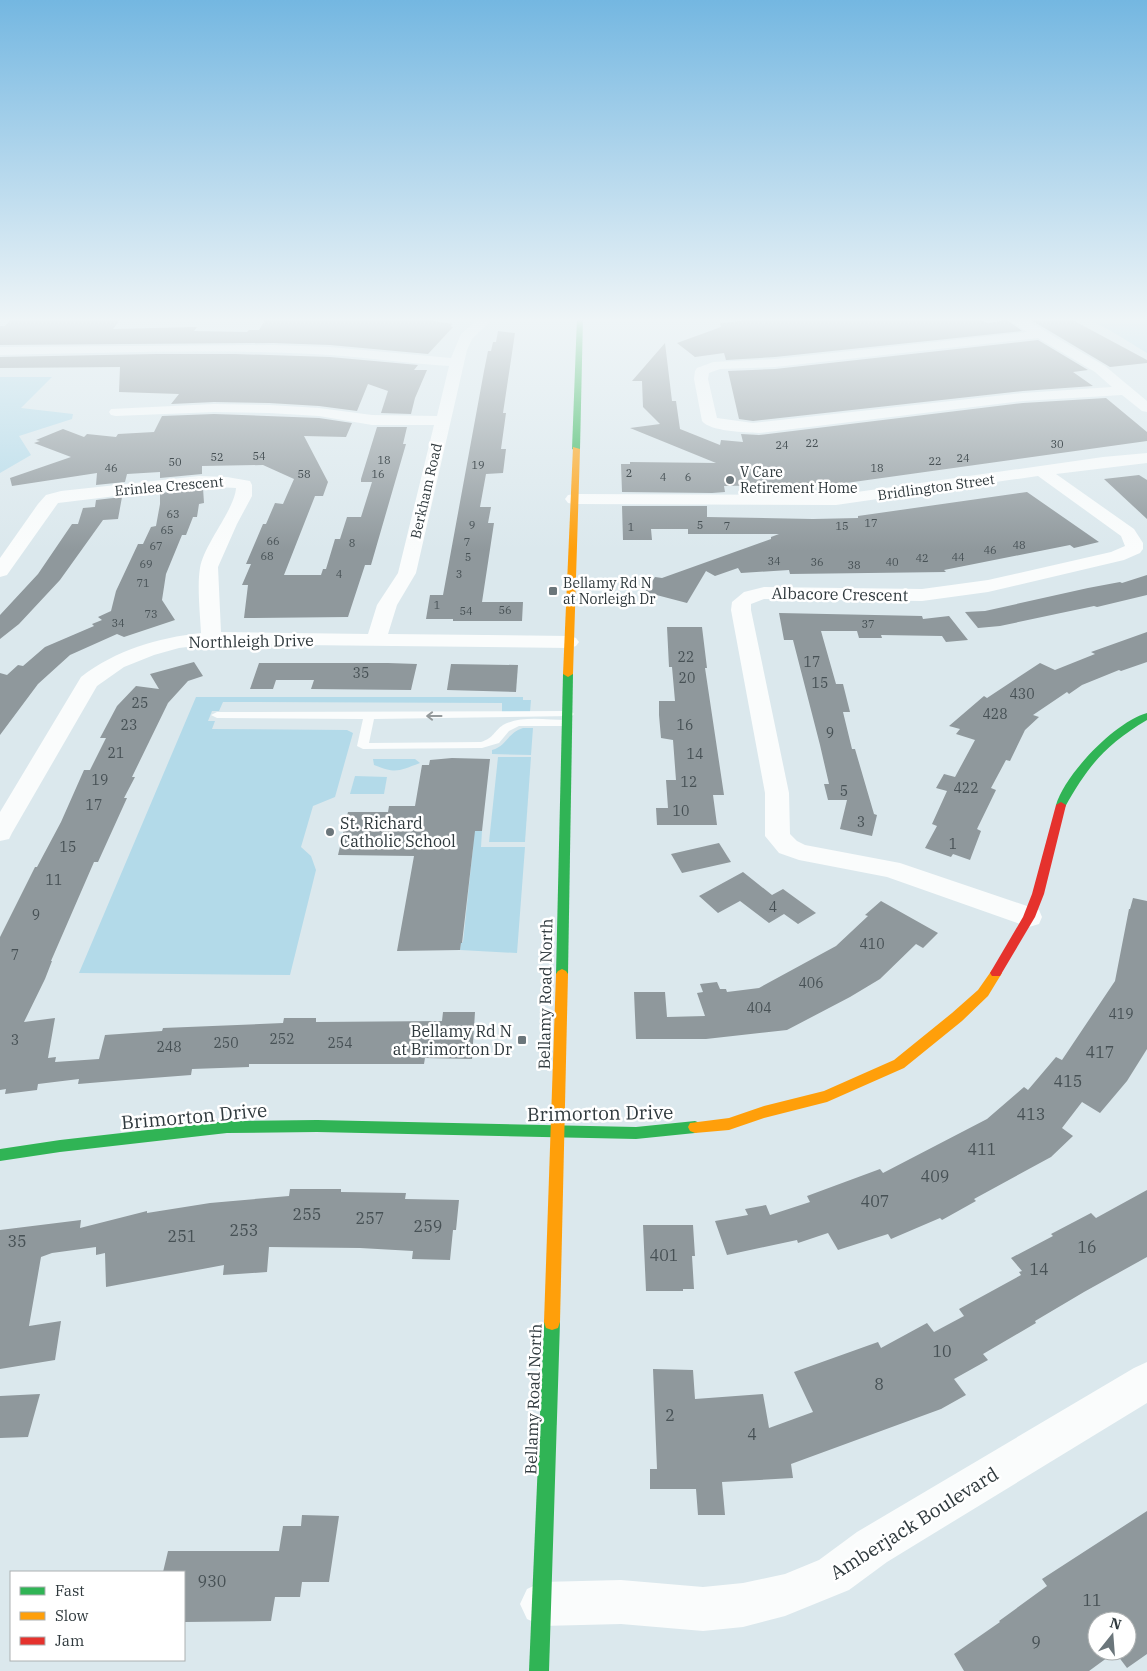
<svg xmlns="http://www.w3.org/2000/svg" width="1147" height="1671" viewBox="0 0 1147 1671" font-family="'IBM Plex Serif',serif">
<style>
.green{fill:#b3dae9}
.building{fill:#8f989c;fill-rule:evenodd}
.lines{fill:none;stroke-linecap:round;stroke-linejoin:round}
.lane{fill:#fafcfc;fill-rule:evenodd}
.street{fill:#fafcfc;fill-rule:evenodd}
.fast{fill:#30b455;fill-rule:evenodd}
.slow{fill:#ff9f0a;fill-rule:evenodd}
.jam{fill:#e5322d;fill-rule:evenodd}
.oneway{stroke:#949a9c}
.poi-dot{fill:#6b767b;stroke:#fff;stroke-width:2}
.labels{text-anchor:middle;stroke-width:5;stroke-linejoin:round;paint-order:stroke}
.far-number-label{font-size:11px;fill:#475155}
.far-poi-label{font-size:14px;fill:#2f393d;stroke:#fff;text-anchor:start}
.far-street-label{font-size:14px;fill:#2f393d;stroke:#fff}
.number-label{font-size:14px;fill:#475155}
.street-label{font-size:16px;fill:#2f393d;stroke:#fff}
.poi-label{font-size:16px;fill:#2f393d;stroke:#fff;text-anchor:start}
.near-number-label{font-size:16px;fill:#475155}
.near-street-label{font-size:19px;fill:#2f393d;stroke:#fff}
</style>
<rect width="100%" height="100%" fill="#dbe8ed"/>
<g class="green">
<path d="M1084 317H1147V353L1111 331Z"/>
<path d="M0 377H52L21 408 73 414 72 419 19 436 31 455 0 473Z"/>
<path d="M196 697H523V700H531L530 712H502V703L223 702 219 711H212L208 721H215L212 729 347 730 353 733 335 797 313 806 301 847 311 856 316 870 290 975 79 973Z"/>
<path d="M523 728H533L531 755 492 754V750C507 746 507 733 523 728Z"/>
<path d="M498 757H531L525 842H489Z"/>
<path d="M373 759H415L420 763C398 771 397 774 374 765Z"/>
<path d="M355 776 387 777 384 794H350Z"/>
<path d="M473 831H482L481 847H525L517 953 460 950 461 943 463 942 473 847Z"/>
</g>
<g class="building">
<path d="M13 317H122L113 329 197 327 194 331 247 332 249 330H259L267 317H411L453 324 450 326 453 327 428 354 330 345 273 343 0 345V326H5Z"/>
<path d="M780 317H971L988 323 1007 320 1022 331 775 357 726 360 724 353 695 357 677 343 721 327 720 323Z"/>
<path d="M1026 317H1067L1147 360V363L1110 367Z"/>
<path d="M498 331 515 333 503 413H506L501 449H506L503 473 486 474 480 507H491L488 523H494L482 602H523L522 621H453V619H426L430 595H443L484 371 488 351H491L493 342H496Z"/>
<path d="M1038 340 1088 370 1073 372 1093 386 1023 391 753 421 739 419 728 371 775 369Z"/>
<path d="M665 343 672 401H676L680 429 720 445 721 440 743 442 741 434 759 435 1023 403 1106 398 1147 432V441L839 484 724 486 725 492 712 493 622 492 621 464H630V462L716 463 630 428 660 424 643 407 642 381H632Z"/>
<path d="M157 354H235L330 357 418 365 414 370H427L415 398 411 414 381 413 388 391 368 384 357 411 319 406 269 403 214 402 171 404 179 394 119 392 120 367 0 368V357Z"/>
<path d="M214 414 319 418 352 423 346 437 304 436 328 482 323 496H315L284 575H321L323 569H326L335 539H340L347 517H361L372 482H361V479L377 427H407L403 444H406L371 565H365L348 617 244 618 248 585H242L251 564H246L263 524H266L275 503 283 504 294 479 263 465 202 466V474L160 478V472L127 474 125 482 96 485 97 473 12 486 10 478 71 457 34 443 40 441 36 440 63 429 84 437 87 434 116 437 118 434 154 432 162 416Z"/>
<path d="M1139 475 1147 480V519L1104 479Z"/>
<path d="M203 488 204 503 199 504 197 517H193L186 535H182L166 574 162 600 175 620 124 637 117 634 70 655 38 684 0 735V673L7 675 18 665 23 666 45 647 94 626 92 624 102 620 98 617 111 611 116 591 138 544H143L151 527 156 526 160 504V493Z"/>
<path d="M1027 492 1099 542 1074 548 1070 545 944 570 946 572 790 574 789 570 741 573 738 568 715 576 706 571 687 603 645 592 655 577 662 578 771 539V537L779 534H688V529H651L652 540H623L622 506H707V517L813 519 858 518V516Z"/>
<path d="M122 497 118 519 103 520 60 580 19 624 0 639V615L38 574 72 524H78L83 508 95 507 96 500Z"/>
<path d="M1147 575V595L1097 607 1094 606 1000 626 978 628 965 612 985 611 1088 588 1120 582 1122 583Z"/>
<path d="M779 613 922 616 923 619 949 616 968 640 946 642 942 636 881 635 882 638H859L857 631H821L836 684H843L850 712H843L852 749H855L874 814 877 815 872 836 840 829 847 800H828L824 784H829L820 745 793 640H784Z"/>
<path d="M667 627H702L707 668H705L724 795H713L717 825H657L656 808H668L666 780H676L673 740 661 738 659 715V701H675L672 667H669Z"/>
<path d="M1147 632V662L1121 671 1119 670 1082 685 1069 694 1067 692 1033 715 1039 717 1025 730 1010 761 1006 760 991 788 996 790 977 829 981 831 970 860 953 854 951 857 925 848 937 826 932 824 947 791 936 788 944 774 955 777 975 740 956 734 960 729 949 726 984 696 987 698 1040 663 1055 670 1095 654 1091 652Z"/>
<path d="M194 662 203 676 188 681 168 703 132 777H135L124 798H127L98 862H94L51 961H52L45 979 24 1022 55 1018 48 1058 56 1057 55 1062 99 1059 105 1035 162 1031 163 1028 283 1023 284 1018H316V1022L442 1021 443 1012H475L472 1059 425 1058 424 1064H249V1067L192 1069 191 1075 126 1080 78 1084 79 1079 38 1084 37 1090 5 1094 6 1089 0 1090V937L35 867H37L61 822 84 770H90L106 738H100L117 706 136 686 159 689 150 674Z"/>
<path d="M259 663H388L417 664 411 690 311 689 314 680H276L273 689H250Z"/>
<path d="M451 664 518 665 516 692 447 690Z"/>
<path d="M452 758 490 759 482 831H475L462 943H461L460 950 397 951 414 856 338 855 348 812H388L389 806H415L422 765H429L430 760Z"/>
<path d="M719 843 731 862 682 873 671 854Z"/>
<path d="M743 872 772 895 783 889 816 913 798 924 784 914 769 923 740 901 718 913 699 896Z"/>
<path d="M1133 898 1147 901V1049L1127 1081 1100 1113 1082 1102 1062 1128 1073 1136 1051 1157 974 1199 976 1201 942 1220 940 1218 891 1239 888 1234 838 1250 828 1233 798 1243 797 1240 727 1255 715 1221 748 1215 745 1209 766 1205 770 1215 810 1202 807 1196 880 1169 883 1173 987 1119 1024 1087 1028 1090 1056 1057 1062 1060 1115 981 1129 909H1130Z"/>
<path d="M881 901 938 933 923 948 916 944 880 979 850 997 787 1030 706 1039H636L634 992H665L667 1017 705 1016 697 993 703 992 700 984 717 982 720 989H726L727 992 759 988 836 946 868 916 865 915Z"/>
<path d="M290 1189H341V1192L406 1193 405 1199 459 1200 456 1230H453L450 1260 412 1259 413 1251 360 1248 269 1247 267 1272 223 1275 224 1265 106 1287 105 1253 96 1255V1247L52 1253 41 1257 29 1326 61 1321 55 1360 0 1369V1230L81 1220 80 1228 147 1211V1213L210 1203 289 1196Z"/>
<path d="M1147 1190V1257L1084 1292 1035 1321 1036 1323 983 1354 988 1360 954 1379 966 1395 941 1409 791 1464 793 1478 722 1482 725 1515H698L696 1489H650V1469H657L653 1369 693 1370 695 1399 763 1394 769 1428 813 1412 794 1372 878 1342 881 1348 927 1323 934 1332 964 1316 959 1309 1021 1275 1019 1272 1022 1271 1011 1258 1053 1236 1051 1234 1091 1213 1096 1218Z"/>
<path d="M643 1225H693L695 1256H692L694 1289H683V1291H646Z"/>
<path d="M40 1394 28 1437 0 1438V1396Z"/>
<path d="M1147 1511V1654L1127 1668 1115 1652 1089 1671H964L954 1654 1000 1622 999 1621 1047 1586 1042 1579ZM1097 1621H1127V1651H1097Z"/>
<path d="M302 1515 339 1516 329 1582H302L300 1597H275L271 1621 184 1622V1572H163L168 1551H279L283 1526H301Z"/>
</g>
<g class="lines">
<path class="lane" d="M568 711 572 712 574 714 572 716 374 719 369 743 481 742C494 738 494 731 503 725 521 715 547 720 567 720L573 723 567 726H519L509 731 499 743 482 748 363 749 357 746 363 719 217 718 211 715 217 712Z"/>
<g class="street">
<path d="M480 317H494L472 339 467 350 416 573 397 605 388 634 569 636 576 638 579 642 576 646 569 648 211 644 179 648 154 655 124 667 97 686 12 833 9 839 0 841V812L81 677C116 650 157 638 201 633 200 614 197 585 200 568 204 544 235 509 236 488L199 486 58 503 7 575 0 577V558L38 504 46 495 61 491 199 476 227 477 250 481 252 485V496L237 524 218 567 221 632 368 634 377 605 398 573 434 425H372L319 416 269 413 214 412 116 416 111 415 109 412 111 409 214 404 269 405 319 408 372 415 437 416 449 366C404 363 358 356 313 354 209 349 104 353 0 355V347L273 345 330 347 451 358 461 334Z"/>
<path d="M535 317H647L641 321H541Z"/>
<path d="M1005 317H1021L1105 366 1147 401V412L1142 411 1122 395 1023 401 759 433C746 432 711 432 702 421L694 379 695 371 697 368 713 362 775 359 1027 332ZM1038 338 1095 372 1112 387 1023 393 753 423 717 418 708 379 709 373 720 369 775 367Z"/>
<path d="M1147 453V463L1056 474 1134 529 1143 543V549L1140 553 1124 560 988 592 922 601 764 599 751 604V610L789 793 790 834 797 841 805 845 900 863 1039 910 1042 917 1039 924 1029 927 887 877 799 860 779 853 765 836V793L731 610 732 602 744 592 764 587 922 589 988 580 1111 552 1125 546 1121 536 1038 476 836 505 574 504 568 503 565 499 568 495 574 494 836 495 1103 457Z"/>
<path d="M1147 1362V1403L887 1562 849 1590 785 1616 743 1627 703 1631 621 1624 542 1626 527 1619 520 1604 527 1589 542 1582 621 1580 703 1587 743 1583 785 1574 819 1560 857 1532 1134 1368Z"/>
</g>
<g class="fast">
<path d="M577 317H583L580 449 576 451 572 449Z"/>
<path d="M568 671 573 674 568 974 566 977H558L556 974 563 674Z"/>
<path d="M1147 713V720C1105 745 1088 766 1065 807H1057L1056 805C1065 774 1115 722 1147 713Z"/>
<path d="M317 1120 636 1127 695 1121 700 1123 702 1127 700 1131 695 1133 636 1139 317 1132 227 1133 60 1152 0 1161V1149L60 1140 227 1121Z"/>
<path d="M552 1314 558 1316 560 1322 549 1671H529L544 1322 546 1316Z"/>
</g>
<g class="slow">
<path d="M573 447 580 449 573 674 568 677 563 674Z"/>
<path d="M996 968 1000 970 1002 973 988 996 962 1021 904 1068 827 1102 764 1118 729 1130 695 1133 690 1131 688 1127 690 1123 729 1118 764 1106 824 1091 894 1060 952 1013 978 990 992 970Z"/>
<path d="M562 969 566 971 568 974 560 1322 558 1328 552 1330 546 1328 544 1322 556 974 558 971Z"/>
</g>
<path class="jam" d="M1061 802 1066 805 1044 894 1035 917 1000 976H992L990 973 1023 917 1032 894 1056 805Z"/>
</g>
<defs><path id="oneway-shaft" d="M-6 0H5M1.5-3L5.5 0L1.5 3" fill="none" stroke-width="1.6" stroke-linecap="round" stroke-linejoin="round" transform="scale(1.25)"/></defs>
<use class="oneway" href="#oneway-shaft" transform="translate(434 716) rotate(180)"/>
<linearGradient id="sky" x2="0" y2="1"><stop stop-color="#74b7e1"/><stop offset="0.58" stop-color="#eff5f7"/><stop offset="1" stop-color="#eff5f7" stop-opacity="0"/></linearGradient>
<rect width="1147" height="551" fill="url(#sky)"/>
<g class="poi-dot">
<circle cx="730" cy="480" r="5"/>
<rect x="548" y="586" width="10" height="10" rx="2.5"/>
<circle cx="330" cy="832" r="5"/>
<rect x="517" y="1035" width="10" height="10" rx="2.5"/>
</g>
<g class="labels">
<g class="far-number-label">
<text x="812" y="447">22</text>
<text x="1057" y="448">30</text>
<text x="782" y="449">24</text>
<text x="259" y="460">54</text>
<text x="217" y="461">52</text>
<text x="963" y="462">24</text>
<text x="384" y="464">18</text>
<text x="935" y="465">22</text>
<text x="175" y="466">50</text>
<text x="478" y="469">19</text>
<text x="111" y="472">46</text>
<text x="877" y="472">18</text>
<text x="629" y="477">2</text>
<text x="304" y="478">58</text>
<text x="378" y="478">16</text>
<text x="663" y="481">4</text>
<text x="688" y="481">6</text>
<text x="173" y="518">63</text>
<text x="871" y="527">17</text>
<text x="472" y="529">9</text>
<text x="700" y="529">5</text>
<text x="727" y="530">7</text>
<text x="842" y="530">15</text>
<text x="631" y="531">1</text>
<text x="167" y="534">65</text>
<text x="273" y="545">66</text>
<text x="467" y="546">7</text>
<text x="352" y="547">8</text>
<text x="1019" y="549">48</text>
<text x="156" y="550">67</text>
<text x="990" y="554">46</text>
<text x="267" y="560">68</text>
<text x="468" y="561">5</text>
<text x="958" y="561">44</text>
<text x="922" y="562">42</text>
<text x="774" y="565">34</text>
<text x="817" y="566">36</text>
<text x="892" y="566">40</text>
<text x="146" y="568">69</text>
<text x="854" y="569">38</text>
<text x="339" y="578">4</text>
<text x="459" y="578">3</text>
<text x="143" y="587">71</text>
<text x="437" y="609">1</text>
<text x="505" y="614">56</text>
<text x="466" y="615">54</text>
<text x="151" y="618">73</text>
<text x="118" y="627">34</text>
<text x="868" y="628">37</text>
</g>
<g class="far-poi-label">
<text x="740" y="477">V Care<tspan x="740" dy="16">Retirement Home</tspan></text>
<text x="563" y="588">Bellamy Rd N<tspan x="563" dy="16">at Norleigh Dr</tspan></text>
</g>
<g class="far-street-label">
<text transform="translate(169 486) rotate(-5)" y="5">Erinlea Crescent</text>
<text transform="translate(936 487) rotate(-8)" y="5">Bridlington Street</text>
<text transform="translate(426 491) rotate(-77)" y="5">Berkham Road</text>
</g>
<g class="number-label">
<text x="686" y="662">22</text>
<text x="812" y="667">17</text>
<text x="361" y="678">35</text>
<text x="687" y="683">20</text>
<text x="820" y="688">15</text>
<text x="1022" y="699">430</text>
<text x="140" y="708">25</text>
<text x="995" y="719">428</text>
<text x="129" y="730">23</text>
<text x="685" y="730">16</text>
<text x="830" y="738">9</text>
<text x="116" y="758">21</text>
<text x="695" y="759">14</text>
<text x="100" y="785">19</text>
<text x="689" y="787">12</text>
<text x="966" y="793">422</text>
<text x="844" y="796">5</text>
<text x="94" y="810">17</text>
<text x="681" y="816">10</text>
<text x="861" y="827">3</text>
<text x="953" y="849">1</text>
<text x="68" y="852">15</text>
<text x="54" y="885">11</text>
<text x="773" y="912">4</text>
<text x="36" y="920">9</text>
<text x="872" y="949">410</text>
<text x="15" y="960">7</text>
<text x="811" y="988">406</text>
<text x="759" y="1013">404</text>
<text x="1121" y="1019">419</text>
<text x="282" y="1044">252</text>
<text x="15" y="1045">3</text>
<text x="226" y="1048">250</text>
<text x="340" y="1048">254</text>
<text x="169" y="1052">248</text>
</g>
<g class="street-label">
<text transform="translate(840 594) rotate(1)" y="6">Albacore Crescent</text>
<text transform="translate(251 641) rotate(-1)" y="6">Northleigh Drive</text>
<text transform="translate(545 994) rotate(-89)" y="6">Bellamy Road North</text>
<text transform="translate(533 1399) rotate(-88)" y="6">Bellamy Road North</text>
</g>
<g class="poi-label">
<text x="340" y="829">St. Richard<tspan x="340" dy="18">Catholic School</tspan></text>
<text x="512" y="1037" text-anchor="end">Bellamy Rd N<tspan x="512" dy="18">at Brimorton Dr</tspan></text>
</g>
<g class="near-number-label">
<text x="1100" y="1058">417</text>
<text x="1068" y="1087">415</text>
<text x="1031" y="1120">413</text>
<text x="982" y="1155">411</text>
<text x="935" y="1182">409</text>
<text x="875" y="1207">407</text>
<text x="307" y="1220">255</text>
<text x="370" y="1224">257</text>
<text x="428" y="1232">259</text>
<text x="244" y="1236">253</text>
<text x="182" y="1242">251</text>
<text x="17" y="1247">35</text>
<text x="1087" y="1253">16</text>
<text x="664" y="1261">401</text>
<text x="1039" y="1275">14</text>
<text x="942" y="1357">10</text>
<text x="879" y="1390">8</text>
<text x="670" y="1421">2</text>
<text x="752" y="1440">4</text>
<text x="212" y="1587">930</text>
<text x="1092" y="1606">11</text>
<text x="1036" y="1648">9</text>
</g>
<g class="near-street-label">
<text transform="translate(600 1113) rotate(-1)" y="7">Brimorton Drive</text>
<text transform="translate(194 1116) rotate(-5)" y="7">Brimorton Drive</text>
<text transform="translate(914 1523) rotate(-32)" y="7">Amberjack Boulevard</text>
</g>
</g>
<rect x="10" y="1571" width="175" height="90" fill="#ffffff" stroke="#acb0b1"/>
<rect x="20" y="1587" width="25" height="8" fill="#30b455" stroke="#acb0b1"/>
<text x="55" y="1596" font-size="15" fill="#2f393d">Fast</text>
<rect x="20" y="1612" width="25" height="8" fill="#ff9f0a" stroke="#acb0b1"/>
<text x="55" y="1621" font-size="15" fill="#2f393d">Slow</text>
<rect x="20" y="1637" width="25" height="8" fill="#e5322d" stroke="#acb0b1"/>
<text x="55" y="1646" font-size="15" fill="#2f393d">Jam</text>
<g transform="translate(1112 1636) rotate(17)"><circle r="24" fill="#ffffff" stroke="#acb0b1"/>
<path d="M0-4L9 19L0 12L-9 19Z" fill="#6b767b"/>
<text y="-8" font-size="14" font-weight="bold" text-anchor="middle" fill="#2f393d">N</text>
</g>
</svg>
